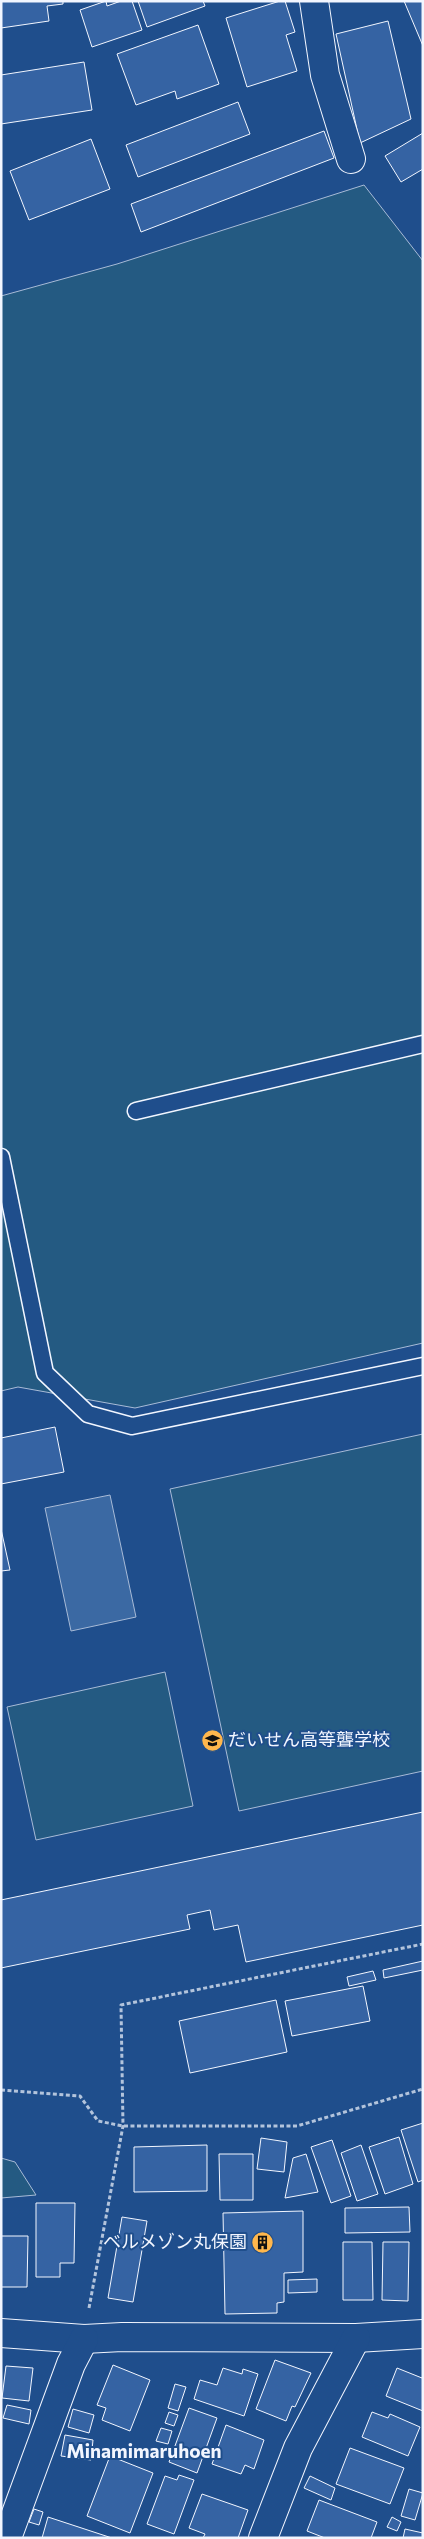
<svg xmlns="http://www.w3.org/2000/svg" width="424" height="2539" viewBox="0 0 424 2539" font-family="Commissioner,'Noto Sans JP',sans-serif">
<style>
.green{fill:#245a82;stroke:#a8bbd7}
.water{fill:#3b69a3;stroke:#a8bbd7}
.building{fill:#3563a3;stroke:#f2f6ff}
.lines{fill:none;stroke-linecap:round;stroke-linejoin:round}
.lane-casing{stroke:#f2f6ff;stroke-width:19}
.street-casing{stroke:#f2f6ff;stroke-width:30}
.path{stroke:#b3c4dc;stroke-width:3;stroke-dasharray:4 2.5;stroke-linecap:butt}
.lane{stroke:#1f4e8c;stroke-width:16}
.street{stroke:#1f4e8c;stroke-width:28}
.labels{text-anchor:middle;stroke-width:4;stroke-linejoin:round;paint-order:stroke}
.poi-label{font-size:18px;fill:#f2f6ff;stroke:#1f4e8c;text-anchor:start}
.neighbourhood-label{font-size:19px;font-weight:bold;fill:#f2f6ff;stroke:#1f4e8c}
</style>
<rect width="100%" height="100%" fill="#1f4e8c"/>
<g class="green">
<path d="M364 185 423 261V1343L135 1408 18 1387 1 1391V296L117 264Z"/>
<path d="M423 1434V1771L239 1811 170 1489Z"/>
<path d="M165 1672 193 1806 36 1840 7 1707Z"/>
<path d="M1 2158 15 2162 36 2195 1 2198Z"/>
</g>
<path class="water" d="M110 1495 136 1617 71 1631 45 1508Z"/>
<g class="building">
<path d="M1 1H63V4L47 6 49 21 1 28Z"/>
<path d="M106 1 107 6 121 1H132L142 30 92 47 80 10Z"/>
<path d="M138 1H203L205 6 147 27Z"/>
<path d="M280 1H285L295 32 286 35 297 71 247 87 226 18Z"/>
<path d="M404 1H423V46Z"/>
<path d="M388 21 411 119 360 143 336 34Z"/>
<path d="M198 25 219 84 177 99 175 91 136 105 117 54Z"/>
<path d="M84 62 92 110 1 124V75Z"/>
<path d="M238 102 250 134 138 177 126 145Z"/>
<path d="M324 131 334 158 141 232 131 204Z"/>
<path d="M423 133V169L401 182 385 156Z"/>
<path d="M91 139 110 189 29 220 10 171Z"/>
<path d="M55 1427 64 1472 1 1484V1438Z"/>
<path d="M1 1529 10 1570 1 1571Z"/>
<path d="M423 1812V1925L246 1962 238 1925 214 1930 210 1910 187 1915 190 1929 1 1968V1900Z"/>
<path d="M423 1961V1970L384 1978 383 1970Z"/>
<path d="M373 1971 376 1980 349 1986 347 1977Z"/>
<path d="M363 1986 370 2021 292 2036 285 2001Z"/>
<path d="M276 2000 287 2052 190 2073 179 2021Z"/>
<path d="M423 2123V2180L418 2182 401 2130Z"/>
<path d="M399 2137 413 2184 385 2194 369 2147Z"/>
<path d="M261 2138 287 2142 284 2172 257 2169Z"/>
<path d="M332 2140 351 2196 331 2203 311 2147Z"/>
<path d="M207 2145V2191L134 2192V2147Z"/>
<path d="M361 2145 378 2194 357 2201 341 2153Z"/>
<path d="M219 2154H253V2200H220Z"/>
<path d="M306 2154 318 2192 285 2198 293 2158Z"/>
<path d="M36 2203H75L74 2263H60V2277H36Z"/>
<path d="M409 2207 410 2232 345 2233V2208Z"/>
<path d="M303 2211V2272L284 2273V2302L277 2303V2313L225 2314 223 2213Z"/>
<path d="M122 2217 147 2221 133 2302 108 2298Z"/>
<path d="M1 2236H28L27 2287H1Z"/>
<path d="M343 2242H372L373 2300H343Z"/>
<path d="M383 2242H409L408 2301 382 2300Z"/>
<path d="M317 2279V2292L288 2293V2280Z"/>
<path d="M275 2360 311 2373 295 2407 292 2406 286 2421 256 2409Z"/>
<path d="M113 2365 150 2380 130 2431 102 2420 106 2408 97 2405Z"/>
<path d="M6 2366 33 2368 29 2401 2 2398Z"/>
<path d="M223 2368 242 2374 243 2369 258 2374 244 2416 194 2399 200 2380 217 2385Z"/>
<path d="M397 2368 422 2378 423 2375V2411L386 2396Z"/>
<path d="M175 2384 186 2387 178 2411 168 2408Z"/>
<path d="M7 2405 31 2410 29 2424 3 2418Z"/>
<path d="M189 2408 217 2418 197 2473 169 2462Z"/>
<path d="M73 2409 94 2415 89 2433 68 2427Z"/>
<path d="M169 2412 178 2415 174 2426 165 2423Z"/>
<path d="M372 2412 388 2418 390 2414 420 2427 408 2456 362 2437Z"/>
<path d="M226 2425 264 2440 254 2469 245 2465 241 2474 212 2464Z"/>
<path d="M161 2428 172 2431 168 2444 156 2441Z"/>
<path d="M65 2435 93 2440 91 2460 61 2456Z"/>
<path d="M350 2448 404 2468 390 2504 336 2484Z"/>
<path d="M110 2456 153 2473 130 2533 87 2516Z"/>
<path d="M179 2475 194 2480 174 2534 147 2524 165 2476 177 2480Z"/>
<path d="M310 2476 335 2488 331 2500 304 2488Z"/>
<path d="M409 2489 423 2493 415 2520 401 2516Z"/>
<path d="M202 2494 248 2510 238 2538H203L205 2534 189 2528Z"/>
<path d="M319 2500 377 2522 371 2538H325L307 2531Z"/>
<path d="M34 2509 43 2512 39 2525 29 2522Z"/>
<path d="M48 2517 112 2538H42Z"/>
<path d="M392 2517 401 2522 397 2531 387 2527Z"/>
<path d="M405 2529 423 2533V2538H403Z"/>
</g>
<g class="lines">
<defs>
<g id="lane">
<path d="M136 1111 423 1044"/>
<path d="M1 1157 45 1373 88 1414 132 1426 423 1366"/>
</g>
<g id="street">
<path d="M314 1 325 75 351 159"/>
<path d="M1 2333 84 2339 122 2337 356 2338 423 2334"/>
<path d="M7 2538 71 2364 84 2339"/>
<path d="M263 2538 298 2448 356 2338"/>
</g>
</defs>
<use href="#lane" class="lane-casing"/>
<use href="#street" class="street-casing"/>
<g class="path">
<path d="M1 2090 80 2096 98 2121 123 2126H297L423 2089"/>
<path d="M89 2308 123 2126 121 2005 423 1944"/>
</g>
<use href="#lane" class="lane"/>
<use href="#street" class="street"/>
</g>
<defs>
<symbol id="school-disc" viewBox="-11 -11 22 22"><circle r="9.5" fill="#ffb74d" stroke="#1f4e8c"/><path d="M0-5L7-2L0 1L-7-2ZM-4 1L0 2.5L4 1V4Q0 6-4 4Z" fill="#111"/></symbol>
<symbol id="building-disc" viewBox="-11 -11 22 22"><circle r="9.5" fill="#ffb74d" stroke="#1f4e8c"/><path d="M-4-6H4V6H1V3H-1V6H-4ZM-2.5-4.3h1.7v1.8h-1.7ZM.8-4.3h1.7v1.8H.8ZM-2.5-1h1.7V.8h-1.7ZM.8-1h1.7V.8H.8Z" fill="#111"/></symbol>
</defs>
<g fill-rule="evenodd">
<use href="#school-disc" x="200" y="1728" width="25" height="25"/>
<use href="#building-disc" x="250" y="2230" width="25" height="25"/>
</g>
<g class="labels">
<g class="poi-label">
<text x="228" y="1746">だいせん高等聾学校</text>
<text x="247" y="2248" text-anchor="end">ベルメゾン丸保園</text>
</g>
<g class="neighbourhood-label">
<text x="144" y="2458">Minamimaruhoen</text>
</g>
</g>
<rect width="424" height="2539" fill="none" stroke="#f2f6ff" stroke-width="5"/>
</svg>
